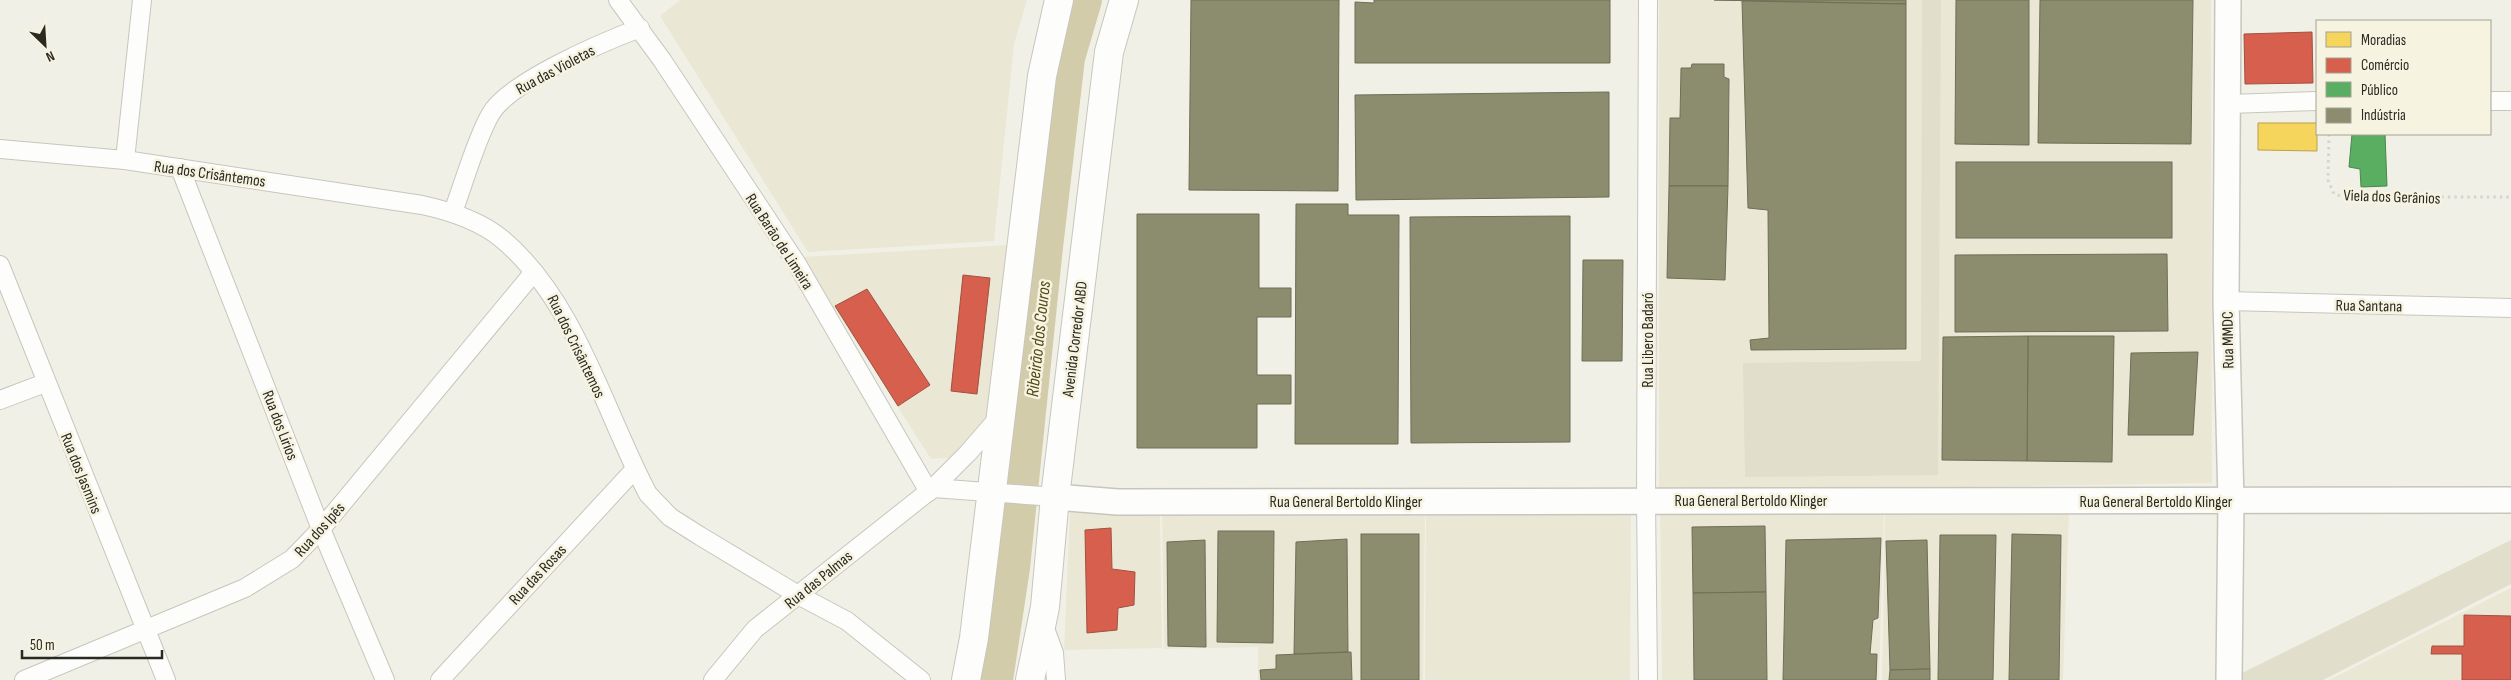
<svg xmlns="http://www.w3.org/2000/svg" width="2511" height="680" viewBox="0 0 2511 680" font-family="'Sofia Sans Condensed',sans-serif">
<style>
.built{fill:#ebe7d5}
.green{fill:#e2decc}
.homes{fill:#f6d55c;stroke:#b9a14b}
.shops{fill:#d6604d;stroke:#a25040}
.public{fill:#5aae61;stroke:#4c864e}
.industry{fill:#8c8c6e;stroke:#6f6e57}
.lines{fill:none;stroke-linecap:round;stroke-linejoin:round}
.river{stroke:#d2ccab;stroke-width:34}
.street-casing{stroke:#c7c6be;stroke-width:20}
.secondary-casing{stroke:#c7c6be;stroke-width:28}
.highway-casing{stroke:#c7c6be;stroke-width:30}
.path{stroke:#d4d4d2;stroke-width:3;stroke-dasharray:2.5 4;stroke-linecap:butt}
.street{stroke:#fdfdfb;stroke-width:18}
.secondary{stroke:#fdfdfb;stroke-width:25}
.highway{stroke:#fdfdfb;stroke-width:28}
.labels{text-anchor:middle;stroke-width:5;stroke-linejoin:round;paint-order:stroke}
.street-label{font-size:16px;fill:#2a2922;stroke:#f6f3e1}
.water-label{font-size:18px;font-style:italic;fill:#544917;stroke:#f6f3e1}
</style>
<rect width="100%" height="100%" fill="#f1f0e6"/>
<g class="built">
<path d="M680 0H1027L1014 44 994 241 808 252 660 16Z"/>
<path d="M1659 0H2211L2212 483 1659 492Z"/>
<path d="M1007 245 988 420 971 441 949 458 931 459 802 257Z"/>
<path d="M1087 507 1160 511 1162 648 1064 650 1070 513Z"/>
<path d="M1885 510 2069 511 2063 680H1882Z"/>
<path d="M1162 511 1425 514 1423 680H1258V647L1164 649Z"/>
<path d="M1660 511H1884L1879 680H1662Z"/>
<path d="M1426 514 1631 515 1630 680H1425Z"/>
<path d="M2511 588V680H2329Z"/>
</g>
<g class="green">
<path d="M1922 0H1941L1938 475 1745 477 1743 363 1921 361Z"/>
<path d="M2511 540V584L2323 680H2236V676Z"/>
</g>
<path class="homes" d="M2258 123H2317V151L2258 150Z"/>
<g class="shops">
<path d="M2312 32 2313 83 2245 84 2244 34Z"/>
<path d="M963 275 990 278 977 394 951 391Z"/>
<path d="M867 289 930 385 898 406 835 306Z"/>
<path d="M1111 528 1112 569 1135 572 1134 605 1118 608 1117 630 1087 633 1085 530Z"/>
<path d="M2464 615 2511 616V680H2462V654H2431L2432 646H2464Z"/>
</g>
<path class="public" d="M2352 134H2385L2387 186 2361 187 2360 169 2349 167Z"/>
<g class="industry">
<path d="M1191 0H1339L1338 191 1189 190Z"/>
<path d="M1374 0H1610V63H1355V2L1374 3Z"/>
<path d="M1714 0H1906V4Z"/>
<path d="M1956 0H2029V145L1955 144Z"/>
<path d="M2040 0H2193L2191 144 2038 143Z"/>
<path d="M1742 1 1906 4V349L1751 350 1750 340 1769 338 1768 210 1748 208Z"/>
<path d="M1692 64H1724V77L1729 79 1728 186H1669L1670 118H1680L1681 68H1691Z"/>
<path d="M1609 92V197L1356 200 1355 95Z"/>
<rect x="1956" y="162" width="216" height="76"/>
<path d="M1669 186H1728L1725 280 1667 278Z"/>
<path d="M1296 204H1348V215H1399L1398 444H1295Z"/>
<path d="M1137 214H1259V288H1291V317H1257V375H1291V404H1257V448H1137Z"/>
<path d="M1570 216V442L1411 443 1410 217Z"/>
<path d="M2167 254 2168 331 1955 332V255Z"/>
<path d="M1583 260H1623L1622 361H1582Z"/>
<path d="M2028 336H2114L2112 462 2027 461Z"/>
<path d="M2028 336 2027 461 1942 460 1943 337Z"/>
<path d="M2198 352 2193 435H2128L2131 353Z"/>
<path d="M1765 526 1766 592 1693 593 1692 527Z"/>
<path d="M1218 531H1274L1273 643 1217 642Z"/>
<rect x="1361" y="534" width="58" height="146"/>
<path d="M2012 534 2061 535 2059 680H2009Z"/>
<path d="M1940 535H1996L1993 680H1938Z"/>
<path d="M1881 538 1878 618 1873 620 1870 654H1877L1876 680H1783L1786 540Z"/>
<path d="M1347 539 1348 652 1294 654 1296 542Z"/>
<path d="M1205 540 1206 647 1168 646 1167 542Z"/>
<path d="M1927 540 1930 669 1890 670 1886 541Z"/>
<path d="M1766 592 1767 680H1694L1693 593Z"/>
<path d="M1351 652 1352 680H1261L1260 670 1276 669V655Z"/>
<path d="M1930 669V680H1889L1890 670Z"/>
</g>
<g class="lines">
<path class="river" d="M996 680 1013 568 1045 256 1068 58 1085 0"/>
<defs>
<g id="street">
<path d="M618 0 662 60 797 264 929 492"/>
<path d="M1648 0 1646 500 1648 680"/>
<path d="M2490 101H2511"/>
<path d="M2229 104 2317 101"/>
<path d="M0 149 125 160 422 205C450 211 479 220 502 239 576 301 604 411 648 494L670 517 700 536 798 595 847 621 921 680"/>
<path d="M125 160 142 0"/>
<path d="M180 168 321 529 385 680"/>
<path d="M453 212C464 183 475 142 490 115 508 82 603 42 640 28"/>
<path d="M0 265 166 680"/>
<path d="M2226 301 2511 308"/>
<path d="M0 400 45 383"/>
<path d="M933 488 1055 497"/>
<path d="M1043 623 1054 653 1056 680"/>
<path d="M24 680 245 588 292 559 321 529 534 272"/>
<path d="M440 680 635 469"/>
<path d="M713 680 755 629 933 488 968 453 1000 416"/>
</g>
<g id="secondary">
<path d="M2228 0 2226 301 2231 502 2229 680"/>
<path d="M1055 497 1118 502 2511 500"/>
</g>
<g id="highway">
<path d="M966 680 974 638 1042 76 1059 0"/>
<path d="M1030 680 1045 607 1055 497 1109 52 1124 0"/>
</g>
</defs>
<use href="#street" class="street-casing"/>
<use href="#secondary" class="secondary-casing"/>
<use href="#highway" class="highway-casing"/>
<path class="path" d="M2329 134 2328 180 2334 194 2344 197H2511"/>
<use href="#street" class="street"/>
<use href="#secondary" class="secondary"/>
<use href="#highway" class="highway"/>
</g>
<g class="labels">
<g class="street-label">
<text transform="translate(555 69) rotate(-28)" y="6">Rua das Violetas</text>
<text transform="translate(210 173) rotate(8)" y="6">Rua dos Crisântemos</text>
<text transform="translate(2392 196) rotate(2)" y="6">Viela dos Gerânios</text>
<text transform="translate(780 241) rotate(57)" y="6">Rua Barão de Limeira</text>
<text transform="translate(2369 305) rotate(1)" y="6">Rua Santana</text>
<text transform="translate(1074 339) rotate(-83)" y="6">Avenida Corredor ABD</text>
<text transform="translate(1647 340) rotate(-90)" y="6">Rua Libero Badaró</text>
<text transform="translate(2227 340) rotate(-91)" y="6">Rua MMDC</text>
<text transform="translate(577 346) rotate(64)" y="6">Rua dos Crisântemos</text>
<text transform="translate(281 425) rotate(69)" y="6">Rua dos Lírios</text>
<text transform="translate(82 473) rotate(68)" y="6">Rua dos Jasmins</text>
<text x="1751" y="506">Rua General Bertoldo Klinger</text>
<text x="1346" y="507">Rua General Bertoldo Klinger</text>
<text x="2156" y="507">Rua General Bertoldo Klinger</text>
<text transform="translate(319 529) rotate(-48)" y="6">Rua dos Ipês</text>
<text transform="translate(537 574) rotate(-47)" y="6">Rua das Rosas</text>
<text transform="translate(818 579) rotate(-39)" y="6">Rua das Palmas</text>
</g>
<g class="water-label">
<text transform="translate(1038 339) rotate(-84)" y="6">Ribeirão dos Couros</text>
</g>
</g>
<rect x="2316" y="20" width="175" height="115" fill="#f6f3e1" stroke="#a4a295"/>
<rect x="2326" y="32" width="25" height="15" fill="#f6d55c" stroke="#a4a295"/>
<text x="2361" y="45" font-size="15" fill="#2a2922">Moradias</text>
<rect x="2326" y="58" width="25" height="15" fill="#d6604d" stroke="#a4a295"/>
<text x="2361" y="70" font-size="15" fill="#2a2922">Comércio</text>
<rect x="2326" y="82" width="25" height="15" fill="#5aae61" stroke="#a4a295"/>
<text x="2361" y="95" font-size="15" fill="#2a2922">Público</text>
<rect x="2326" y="108" width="25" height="15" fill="#8c8c6e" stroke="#a4a295"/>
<text x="2361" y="120" font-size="15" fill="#2a2922">Indústria</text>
<g transform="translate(45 45) rotate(155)" stroke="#f6f3e1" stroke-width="4" paint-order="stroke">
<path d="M0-4L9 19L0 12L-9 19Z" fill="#2a2922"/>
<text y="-8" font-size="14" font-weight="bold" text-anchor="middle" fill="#2a2922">N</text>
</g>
<path d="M22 650v8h140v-8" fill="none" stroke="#2a2922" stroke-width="2.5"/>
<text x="30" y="650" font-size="15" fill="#2a2922" stroke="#f6f3e1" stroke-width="4" paint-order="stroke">50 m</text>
</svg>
